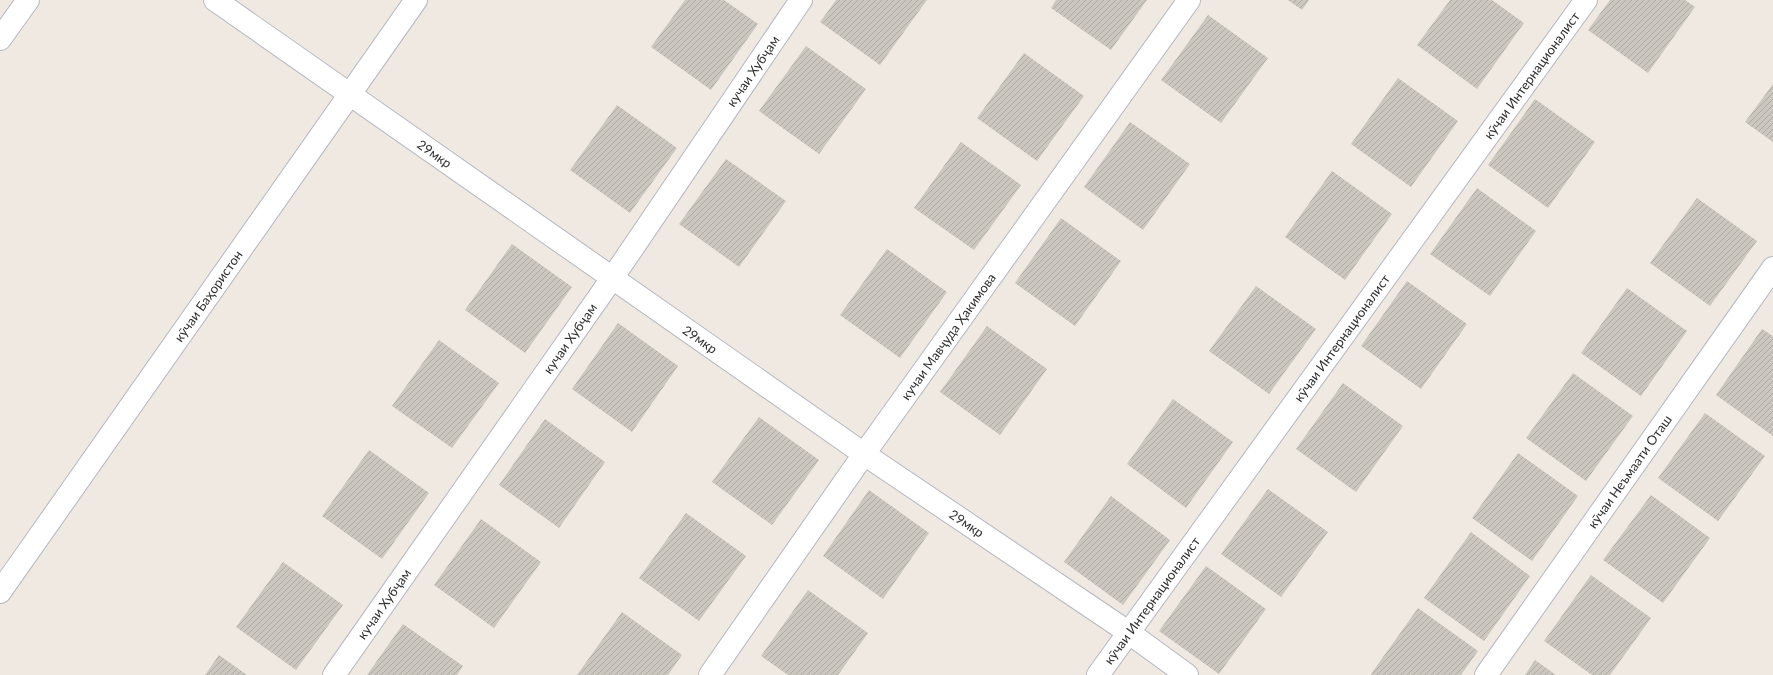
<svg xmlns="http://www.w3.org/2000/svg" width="1773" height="675" viewBox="0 0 1773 675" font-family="Lato,sans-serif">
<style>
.building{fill:url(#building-hatch)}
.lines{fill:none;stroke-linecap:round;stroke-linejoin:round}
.street-casing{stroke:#b4b7c1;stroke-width:24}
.street{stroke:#fff;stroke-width:22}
.labels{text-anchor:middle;stroke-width:3;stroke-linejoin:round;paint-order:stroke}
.street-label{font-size:13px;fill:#2e2e2e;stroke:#fff}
</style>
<defs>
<pattern id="building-hatch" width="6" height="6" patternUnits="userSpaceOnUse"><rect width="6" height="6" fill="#cbc7bf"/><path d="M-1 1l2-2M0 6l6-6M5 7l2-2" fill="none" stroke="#afaba4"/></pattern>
</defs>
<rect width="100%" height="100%" fill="#efe9e1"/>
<g class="building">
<path d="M685 0H724L758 24 711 90 651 47Z"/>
<path d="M836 0H927L880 65 820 22Z"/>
<path d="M1056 0H1147L1111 50 1051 8Z"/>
<path d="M1288 0H1309L1302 10Z"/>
<path d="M1450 0H1492L1524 23 1477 89 1417 45Z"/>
<path d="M1610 0H1685L1695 7 1648 73 1588 30Z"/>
<path d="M1208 15 1268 58 1221 123 1161 80Z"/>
<path d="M806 46 866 89 819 154 759 111Z"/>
<path d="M1024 53 1084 96 1037 161 977 118Z"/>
<path d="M1398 78 1458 121 1411 187 1351 144Z"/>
<path d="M1773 84V142L1745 122Z"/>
<path d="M1535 99 1595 142 1548 208 1488 165Z"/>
<path d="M617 105 677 148 630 213 570 170Z"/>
<path d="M1130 122 1190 164 1143 230 1084 187Z"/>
<path d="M961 142 1021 185 974 250 914 208Z"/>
<path d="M726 159 786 201 739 267 679 224Z"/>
<path d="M1332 171 1392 214 1345 280 1285 237Z"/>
<path d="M1477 188 1536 231 1490 296 1430 254Z"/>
<path d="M1697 198 1757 241 1710 306 1650 263Z"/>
<path d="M1061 218 1121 261 1075 326 1015 283Z"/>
<path d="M512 244 572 287 525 353 465 310Z"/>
<path d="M887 249 947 292 900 358 840 315Z"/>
<path d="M1407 281 1467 324 1421 389 1361 346Z"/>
<path d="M1256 286 1316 329 1269 394 1209 351Z"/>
<path d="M1627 288 1687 331 1641 396 1581 353Z"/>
<path d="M618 323 678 366 632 432 572 389Z"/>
<path d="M987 326 1047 369 1000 435 940 392Z"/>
<path d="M1762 329 1773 336V436L1716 395Z"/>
<path d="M439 340 499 383 452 448 392 406Z"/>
<path d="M1573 373 1633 416 1586 481 1526 438Z"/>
<path d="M1343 383 1403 426 1356 492 1296 449Z"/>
<path d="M1173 399 1233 442 1186 508 1127 464Z"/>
<path d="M1705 413 1765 456 1718 521 1658 478Z"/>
<path d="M759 417 819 460 772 525 712 482Z"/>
<path d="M545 419 605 462 559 528 499 485Z"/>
<path d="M369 450 429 493 382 559 322 516Z"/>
<path d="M1518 453 1578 496 1532 561 1472 518Z"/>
<path d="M1268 489 1328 532 1281 597 1221 554Z"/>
<path d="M869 490 929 533 883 599 823 556Z"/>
<path d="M1651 495 1710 538 1663 603 1603 560Z"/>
<path d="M1111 496 1170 540 1123 605 1064 562Z"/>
<path d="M686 513 746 556 699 621 639 578Z"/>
<path d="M481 519 541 562 494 628 434 585Z"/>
<path d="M1471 532 1530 576 1484 641 1424 598Z"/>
<path d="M283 562 343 605 296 670 236 627Z"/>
<path d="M1206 566 1266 609 1219 674 1159 631Z"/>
<path d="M1591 575 1651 618 1610 675H1592L1544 641Z"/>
<path d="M808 590 868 633 838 675H788L761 656Z"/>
<path d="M1418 608 1478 651 1461 675H1372L1371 674Z"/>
<path d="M622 612 682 655 668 675H577Z"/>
<path d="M403 624 463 666 457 675H367Z"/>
<path d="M219 655 247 675H205Z"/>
<path d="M1535 660 1556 675H1525Z"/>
</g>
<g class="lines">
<defs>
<g id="street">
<path id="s1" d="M215 0 864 454 1128 632 1187 675"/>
<path d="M0 39 28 0"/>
<path id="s2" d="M0 592 416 0"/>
<path id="s3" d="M334 675 613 277 801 0"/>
<path id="s4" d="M710 675 864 454 1189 0"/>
<path id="s5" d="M1098 675 1586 0"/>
<path id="s6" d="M1486 675 1773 268"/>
</g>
</defs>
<use href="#street" class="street-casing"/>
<use href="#street" class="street"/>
</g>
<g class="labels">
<g class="street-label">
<text dy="5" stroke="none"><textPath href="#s3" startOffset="735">кучаи Хубҷам</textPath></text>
<text dy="5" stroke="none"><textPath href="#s5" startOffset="740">кӯчаи Интернационалист</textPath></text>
<text dy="5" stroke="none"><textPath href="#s1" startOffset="268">29мкр</textPath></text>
<text dy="5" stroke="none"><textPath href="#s2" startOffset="362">кӯчаи Баҳористон</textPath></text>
<text dy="5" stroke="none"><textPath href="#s4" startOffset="414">кучаи Мавҷуда Ҳакимова</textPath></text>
<text dy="5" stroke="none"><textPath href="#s5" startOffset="416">кӯчаи Интернационалист</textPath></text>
<text dy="5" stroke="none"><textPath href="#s3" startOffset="411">кучаи Хубҷам</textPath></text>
<text dy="5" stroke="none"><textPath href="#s1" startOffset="592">29мкр</textPath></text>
<text dy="5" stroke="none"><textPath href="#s6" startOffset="249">кӯчаи Неъмаати Оташ</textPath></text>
<text dy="5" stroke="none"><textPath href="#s1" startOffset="916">29мкр</textPath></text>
<text dy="5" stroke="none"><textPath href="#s5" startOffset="92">кӯчаи Интернационалист</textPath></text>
<text dy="5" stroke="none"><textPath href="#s3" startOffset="87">кучаи Хубҷам</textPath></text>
</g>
</g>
</svg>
